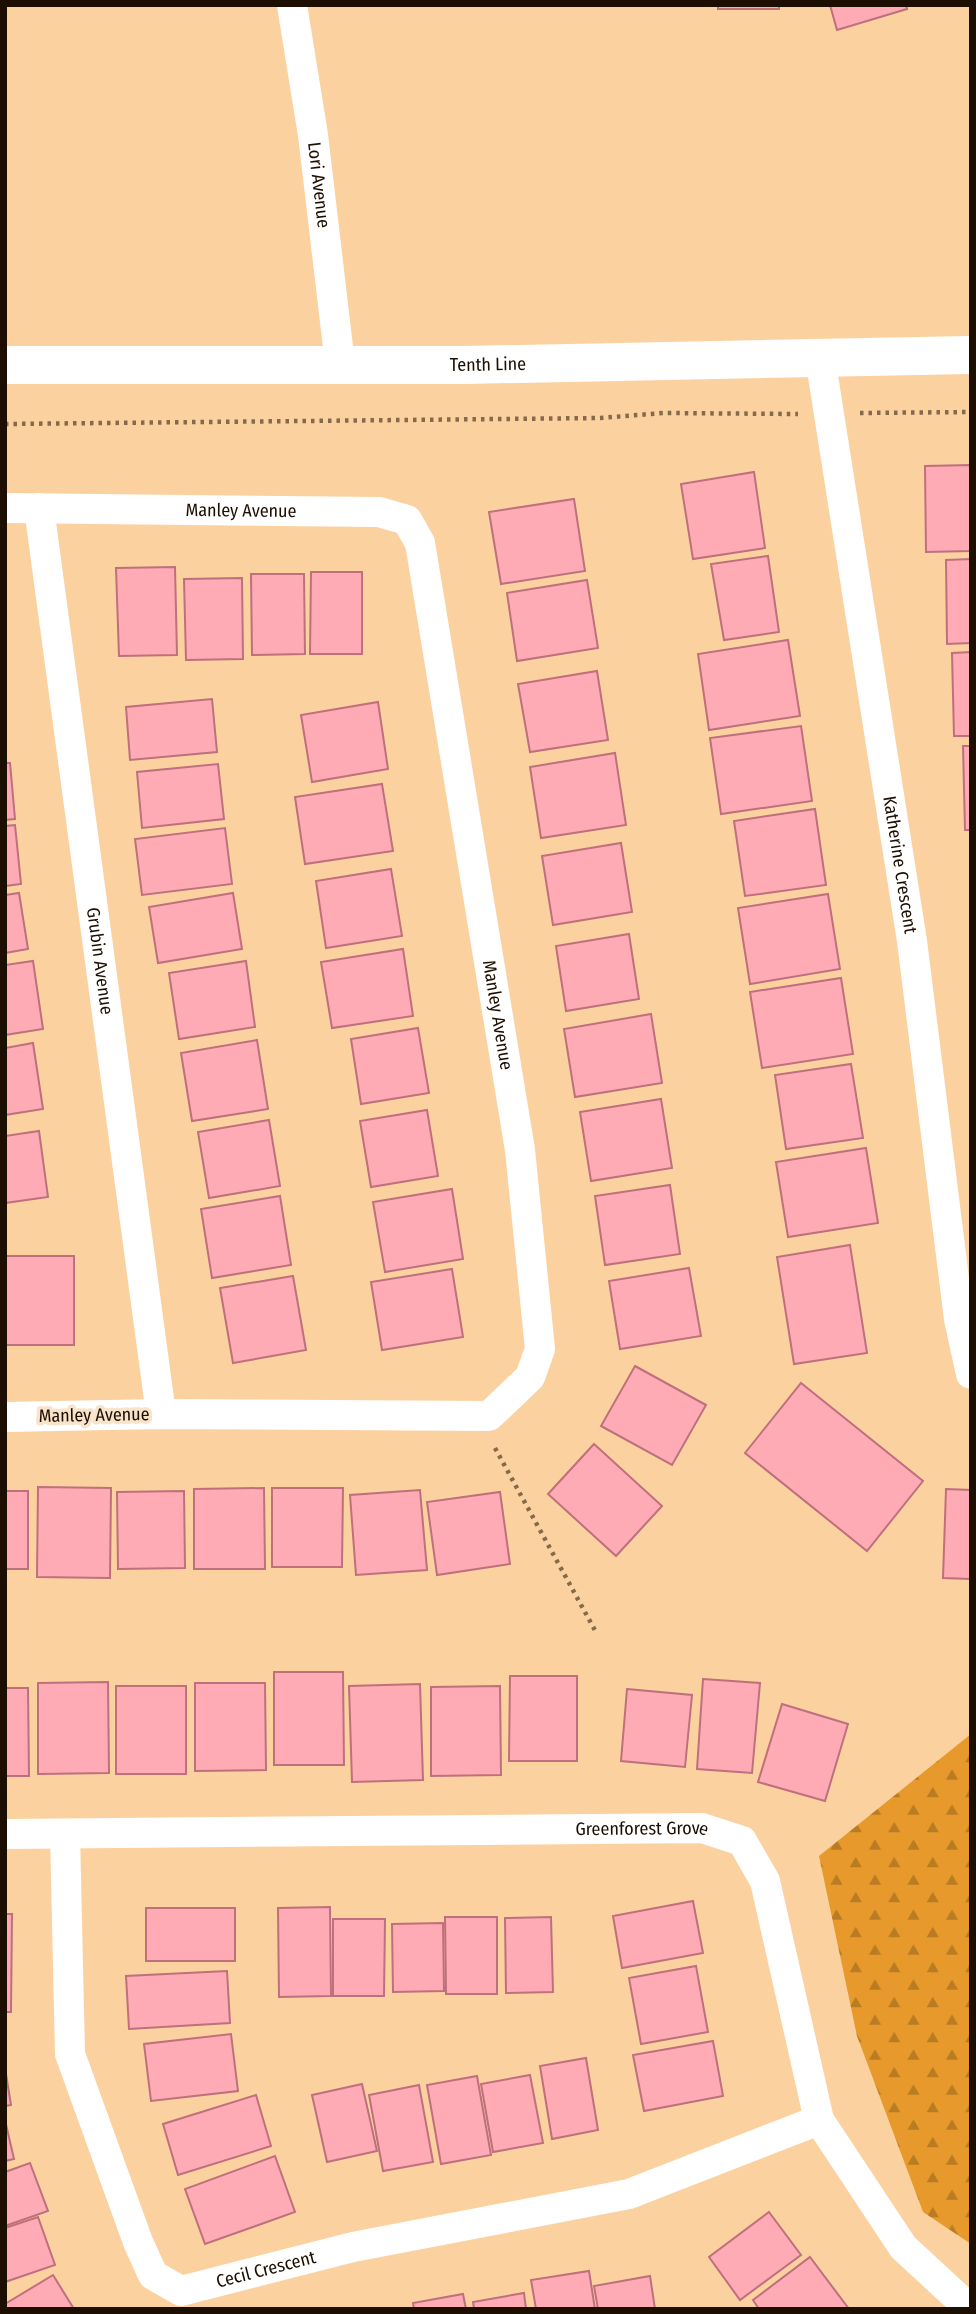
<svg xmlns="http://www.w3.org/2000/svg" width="976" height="2314" viewBox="0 0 976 2314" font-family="'Fira Sans Condensed',sans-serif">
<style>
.forest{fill:url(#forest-firs)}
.building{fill:#feabb6;stroke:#be707d;stroke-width:2}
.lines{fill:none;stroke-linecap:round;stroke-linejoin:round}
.path{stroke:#85694b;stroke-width:4.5;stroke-dasharray:3.5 5;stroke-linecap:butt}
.street{stroke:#fff;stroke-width:30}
.secondary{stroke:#fff;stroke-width:38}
.labels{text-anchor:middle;stroke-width:7;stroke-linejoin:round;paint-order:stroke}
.street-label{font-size:18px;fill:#1c0e00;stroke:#f8e3cb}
</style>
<defs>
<pattern id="forest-firs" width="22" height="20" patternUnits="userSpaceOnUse" patternTransform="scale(1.75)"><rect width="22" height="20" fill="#e79a2b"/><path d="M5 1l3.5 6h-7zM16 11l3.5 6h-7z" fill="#ba7c22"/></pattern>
</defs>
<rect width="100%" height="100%" fill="#fcd1a0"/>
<path class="forest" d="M971 1734V2244L923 2212 857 2036 819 1856Z"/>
<g class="building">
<rect x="718" y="5" width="61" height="4"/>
<path d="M830 5H906L907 9 837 30Z"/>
<path d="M971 465V551L926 552 925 466Z"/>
<path d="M754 472 765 548 693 559 681 484Z"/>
<path d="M574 499 585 571 501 584 489 512Z"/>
<path d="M768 556 779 632 724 640 711 564Z"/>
<path d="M971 559V643L947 644 946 560Z"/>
<path d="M175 567 177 655 119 656 116 568Z"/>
<path d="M311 572H362V654H310Z"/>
<path d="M251 574H304L305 654 252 655Z"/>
<path d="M242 578 243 659 186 660 184 579Z"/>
<path d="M587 580 598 648 517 661 507 593Z"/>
<path d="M788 640 800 716 709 730 698 654Z"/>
<path d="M971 652V736H954L952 653Z"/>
<path d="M597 671 608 740 530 752 518 684Z"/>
<path d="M212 699 217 752 130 760 126 707Z"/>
<path d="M378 702 388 769 312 782 301 715Z"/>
<path d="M801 726 812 801 721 814 710 738Z"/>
<path d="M963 746H971V830H965Z"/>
<path d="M615 753 626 825 541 838 530 767Z"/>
<path d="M5 763H10L15 819 5 820Z"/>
<path d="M218 764 224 819 142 828 137 772Z"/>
<path d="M382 784 393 851 305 864 295 797Z"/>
<path d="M815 809 826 885 745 896 734 821Z"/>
<path d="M15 825 21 884 5 886V826Z"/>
<path d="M225 828 232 884 142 895 135 839Z"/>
<path d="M621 843 632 912 553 925 542 856Z"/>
<path d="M391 869 402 936 326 948 316 881Z"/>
<path d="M19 893 28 949 5 953V895Z"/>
<path d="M233 893 242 949 158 963 149 907Z"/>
<path d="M828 894 840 969 750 984 738 908Z"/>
<path d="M629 934 639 999 566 1011 556 946Z"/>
<path d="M403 949 413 1016 332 1028 321 962Z"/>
<path d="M33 961 43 1029 5 1035V965Z"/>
<path d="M246 961 255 1027 179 1039 169 973Z"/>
<path d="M841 978 853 1054 762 1068 750 992Z"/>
<path d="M651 1014 662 1083 575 1097 564 1029Z"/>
<path d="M418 1028 429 1093 361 1104 351 1039Z"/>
<path d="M257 1040 268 1109 192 1121 181 1053Z"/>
<path d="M33 1043 43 1109 5 1115V1048Z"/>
<path d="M851 1064 863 1138 786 1149 775 1075Z"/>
<path d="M661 1099 672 1168 591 1181 580 1112Z"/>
<path d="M427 1110 438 1176 371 1187 360 1121Z"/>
<path d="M269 1120 280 1186 209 1198 198 1132Z"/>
<path d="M39 1131 48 1197 5 1203V1136Z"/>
<path d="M866 1148 878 1223 788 1237 776 1162Z"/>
<path d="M670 1185 680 1254 605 1265 595 1196Z"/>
<path d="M452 1189 463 1259 385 1272 373 1202Z"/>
<path d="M280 1196 291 1265 212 1278 201 1209Z"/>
<path d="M850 1245 867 1353 794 1364 777 1257Z"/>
<rect x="5" y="1256" width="69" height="89"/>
<path d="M689 1268 701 1336 620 1349 609 1281Z"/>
<path d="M452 1269 463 1337 382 1350 371 1282Z"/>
<path d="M293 1276 306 1350 233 1363 220 1288Z"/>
<path d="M635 1366 706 1405 672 1465 601 1426Z"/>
<path d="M801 1383 923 1481 867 1551 745 1453Z"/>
<path d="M594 1444 662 1506 616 1556 548 1494Z"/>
<path d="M38 1487 111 1488 110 1578 37 1577Z"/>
<path d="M264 1488 265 1569H194V1489Z"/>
<path d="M272 1488H343L342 1567H272Z"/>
<path d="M946 1489 971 1490V1579L943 1578Z"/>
<path d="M420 1490 427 1570 356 1575 350 1495Z"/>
<rect x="5" y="1491" width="23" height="78"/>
<path d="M184 1491 185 1568 118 1569 117 1492Z"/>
<path d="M500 1492 510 1564 437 1575 427 1502Z"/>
<path d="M274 1672H343L344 1765H274Z"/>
<path d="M510 1676H577V1761H509Z"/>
<path d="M703 1679 760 1683 752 1773 697 1769Z"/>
<path d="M108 1682 109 1773 38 1774V1683Z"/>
<path d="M195 1683H265L266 1770 195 1771Z"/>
<path d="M420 1684 423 1780 352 1782 349 1686Z"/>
<rect x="116" y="1686" width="70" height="88"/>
<path d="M500 1686 501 1775 431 1776V1687Z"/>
<path d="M5 1688H28L29 1776H5Z"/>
<path d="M627 1689 692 1695 685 1767 621 1761Z"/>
<path d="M782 1704 848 1724 825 1801 758 1782Z"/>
<path d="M693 1901 703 1953 622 1968 613 1916Z"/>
<path d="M330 1907 331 1996 279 1997 278 1908Z"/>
<rect x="146" y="1908" width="89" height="53"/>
<path d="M5 1914H12L11 2012H5Z"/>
<path d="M445 1917H497V1994H446Z"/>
<path d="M551 1917 553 1992 506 1993 505 1918Z"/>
<path d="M333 1919H385L384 1996H333Z"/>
<path d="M443 1923 444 1991 393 1992 392 1924Z"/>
<path d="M696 1966 708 2032 641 2044 629 1978Z"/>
<path d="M227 1971 230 2023 129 2029 126 1976Z"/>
<path d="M231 2034 238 2091 151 2101 144 2044Z"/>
<path d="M713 2041 723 2096 644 2111 633 2055Z"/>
<path d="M586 2058 598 2130 552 2139 540 2066Z"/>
<path d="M5 2068 11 2105 5 2106Z"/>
<path d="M530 2075 543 2143 493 2152 481 2084Z"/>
<path d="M477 2076 491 2155 441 2164 427 2085Z"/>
<path d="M362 2084 377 2151 327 2162 312 2095Z"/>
<path d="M419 2085 433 2162 383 2171 369 2095Z"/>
<path d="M256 2095 271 2146 178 2175 163 2124Z"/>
<path d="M5 2120 14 2159 5 2161Z"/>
<path d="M275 2156 295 2212 205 2244 185 2189Z"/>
<path d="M30 2163 48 2211 5 2226V2172Z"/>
<path d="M769 2212 801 2255 740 2300 709 2257Z"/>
<path d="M38 2217 55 2265 5 2282V2228Z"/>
<path d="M810 2257 849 2309H759L753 2300Z"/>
<path d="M589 2271 595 2309H536L531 2280Z"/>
<path d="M53 2275 74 2309H5V2304Z"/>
<path d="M650 2276 655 2309H598L594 2286Z"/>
<path d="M524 2293 526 2309H474L473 2302Z"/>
<path d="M463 2294 466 2309H414L413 2303Z"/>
</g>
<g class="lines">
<g class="path">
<path d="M860 413 971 412"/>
<path d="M5 424 600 418 663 413 798 414"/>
<path d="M495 1448 597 1634"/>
</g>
<g class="street">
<path id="s1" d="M292 5 313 135 340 364"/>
<path id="s2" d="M820 357 912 941 959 1319 971 1374"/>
<path id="s3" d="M5 508 379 512 407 520 420 543 520 1150 540 1349 530 1377 489 1416 161 1414 5 1417"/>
<path id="s4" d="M39 508 161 1414"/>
<path id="s5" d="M5 1834 702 1828 742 1841 765 1881 819 2120 903 2247 970 2309"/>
<path id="s6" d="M65 1834 70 2054 138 2242 153 2275 181 2291 353 2247 629 2194 819 2120"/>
</g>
<path class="secondary" id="s7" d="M5 365H464L971 355"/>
</g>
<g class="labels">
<g class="street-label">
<text dy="6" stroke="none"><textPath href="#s1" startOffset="182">Lori Avenue</textPath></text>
<text dy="6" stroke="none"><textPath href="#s7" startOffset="483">Tenth Line</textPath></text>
<text dy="6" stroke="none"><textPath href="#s3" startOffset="236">Manley Avenue</textPath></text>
<text dy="6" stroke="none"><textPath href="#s2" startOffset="514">Katherine Crescent</textPath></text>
<text dy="6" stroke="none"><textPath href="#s4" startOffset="457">Grubin Avenue</textPath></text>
<text dy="6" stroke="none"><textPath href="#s3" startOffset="908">Manley Avenue</textPath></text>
<text transform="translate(94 1415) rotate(-1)" y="6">Manley Avenue</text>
<text dy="6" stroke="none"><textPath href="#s5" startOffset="637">Greenforest Grove</textPath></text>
<text dy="6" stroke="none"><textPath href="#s6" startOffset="576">Cecil Crescent</textPath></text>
</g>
</g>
<rect width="976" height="2314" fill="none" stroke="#1c0e00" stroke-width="14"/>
</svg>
